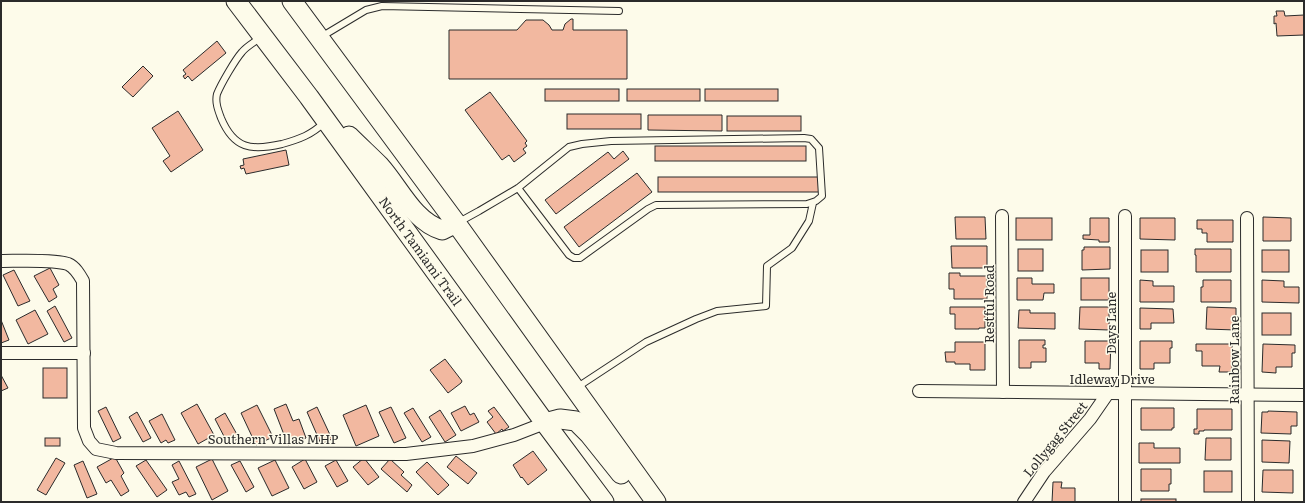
<svg xmlns="http://www.w3.org/2000/svg" width="1305" height="503" viewBox="0 0 1305 503" font-family="Literata,serif">
<style>
.building{fill:#f2b8a0;stroke:#2b2b2b}
.lines{fill:none;stroke-linecap:round;stroke-linejoin:round}
.lane-casing{stroke:#2b2b2b;stroke-width:8}
.street-casing{stroke:#2b2b2b;stroke-width:14}
.primary-casing{stroke:#2b2b2b;stroke-width:21}
.lane{stroke:#fdfbea;stroke-width:6}
.street{stroke:#fdfbea;stroke-width:12}
.primary{stroke:#fdfbea;stroke-width:19}
.labels{text-anchor:middle;stroke-width:3;stroke-linejoin:round;paint-order:stroke}
.street-label{font-size:13px;fill:#2b2b2b;stroke:#fdfbea}
</style>
<rect width="100%" height="100%" fill="#fdfbea"/>
<g class="building">
<path d="M1276 11H1284L1285 16 1304 15V35L1277 36 1276 23 1274 24V16H1277Z"/>
<path d="M571 19H573V30H627V79H449V30H517L526 20H543L549 25 552 30H563L565 24Z"/>
<path d="M217 41 226 53 192 81 188 76 185 79 183 76 186 74 183 70Z"/>
<path d="M143 66 153 76 133 97 122 87Z"/>
<rect x="545" y="89" width="74" height="12"/>
<rect x="627" y="89" width="73" height="12"/>
<rect x="705" y="89" width="73" height="12"/>
<path d="M490 92 527 141 525 143 527 146 523 149 526 153 514 162 509 155 502 160 465 110Z"/>
<path d="M178 111 203 150 171 172 163 161 170 156 152 128Z"/>
<rect x="567" y="114" width="74" height="15"/>
<path d="M648 115H722V131L648 130Z"/>
<rect x="727" y="116" width="74" height="15"/>
<rect x="655" y="146" width="151" height="15"/>
<path d="M286 150 289 165 246 174 244 168 241 169 240 166 244 165 243 159Z"/>
<path d="M623 151 629 159 556 214 545 200 608 152 614 159Z"/>
<path d="M637 173 652 192 579 247 564 227Z"/>
<rect x="658" y="177" width="161" height="15"/>
<path d="M955 217H985L986 239H956Z"/>
<path d="M1263 217 1291 218V241H1263Z"/>
<rect x="1016" y="218" width="36" height="22"/>
<path d="M1090 218H1109V242H1099V240L1083 239V235H1090Z"/>
<path d="M1140 218H1175V240L1140 239Z"/>
<path d="M1197 220H1233V242H1207V233H1202V229H1197Z"/>
<path d="M951 246H987V268H952Z"/>
<path d="M1084 247H1110V269L1082 270V250H1084Z"/>
<rect x="1018" y="249" width="25" height="22"/>
<path d="M1195 249H1231V272H1196V255H1195Z"/>
<rect x="1141" y="250" width="27" height="22"/>
<rect x="1262" y="250" width="27" height="22"/>
<path d="M50 268 59 285 53 289 57 297 49 302 34 276Z"/>
<path d="M14 270 30 301 18 306 3 275Z"/>
<path d="M949 273H960V276H987V299H954V289H949Z"/>
<path d="M1017 278H1032V284H1054V293H1044L1043 300H1017Z"/>
<rect x="1081" y="278" width="28" height="22"/>
<path d="M1140 280 1153 281V286H1174V302H1140Z"/>
<path d="M1203 280H1231V302H1201V287H1203Z"/>
<path d="M1262 280 1284 281V287H1299V303L1262 302Z"/>
<path d="M55 306 72 338 64 342 47 311Z"/>
<path d="M950 307H985V328H979V329H955V314H950Z"/>
<path d="M1080 307H1109V330L1079 329Z"/>
<path d="M1207 307 1236 308V330L1206 329Z"/>
<path d="M1140 308 1173 309 1174 323H1151V329H1140Z"/>
<path d="M35 310 48 334 28 344 16 320Z"/>
<path d="M1019 310H1030V313H1055V329L1018 328Z"/>
<rect x="1262" y="313" width="29" height="22"/>
<path d="M1 320 9 340 1 343Z"/>
<path d="M1019 340H1045V345H1043V348H1046V362H1031V368H1019Z"/>
<path d="M1085 341H1111L1110 369H1099V363H1085Z"/>
<path d="M1140 341H1172V348H1170V363H1154V369H1140Z"/>
<path d="M955 342H985V370H970V364H955V362H946L945 352H955Z"/>
<path d="M1196 344H1232V372H1219L1220 366H1202V351H1196Z"/>
<path d="M1263 344 1295 345V353H1292V367H1276V373L1262 372Z"/>
<path d="M445 359 462 381 461 383 448 393 430 370Z"/>
<rect x="43" y="368" width="24" height="30"/>
<path d="M1 375 8 388 1 391Z"/>
<path d="M197 404 214 435 198 444 181 413Z"/>
<path d="M286 404 293 421 299 419 306 438 288 445 274 409Z"/>
<path d="M257 405 273 437 256 445 241 413Z"/>
<path d="M366 405 379 436 356 446 343 415Z"/>
<path d="M465 406 470 415 474 413 479 422 461 431 451 413Z"/>
<path d="M106 407 121 438 113 442 98 411Z"/>
<path d="M317 407 332 439 321 444 307 412Z"/>
<path d="M391 407 406 438 394 443 379 412Z"/>
<path d="M494 407 509 427 503 431 502 429 496 434 487 422 493 417 488 411Z"/>
<path d="M413 408 431 437 422 442 404 413Z"/>
<path d="M1141 408H1174V428H1172V430H1141Z"/>
<path d="M1197 409H1232V430H1204V431H1199V434H1194V429H1197Z"/>
<path d="M440 410 456 435 445 442 429 417Z"/>
<path d="M1268 411 1297 412V426H1291V434L1261 433 1262 412H1268Z"/>
<path d="M137 412 151 438 143 442 129 417Z"/>
<path d="M225 413 239 438 228 444 215 419Z"/>
<path d="M162 414 175 440 168 443 166 440 161 443 149 421Z"/>
<rect x="45" y="438" width="15" height="8"/>
<path d="M1206 438H1231V460H1205Z"/>
<path d="M1262 440 1290 441 1289 463 1262 462Z"/>
<path d="M1139 443H1154V448H1180V463H1139Z"/>
<path d="M533 451 547 470 528 485 522 477 521 478 513 465Z"/>
<path d="M456 456 477 473 468 484 447 467Z"/>
<path d="M115 457 124 473 121 476 129 491 121 496 111 480 106 483 97 467Z"/>
<path d="M56 458 65 463 46 495 37 490Z"/>
<path d="M364 458 379 477 368 485 353 467Z"/>
<path d="M212 459 228 491 212 500 196 467Z"/>
<path d="M305 459 317 482 304 489 292 467Z"/>
<path d="M390 459 404 472 401 475 412 485 407 492 381 469Z"/>
<path d="M146 460 167 490 157 497 136 466Z"/>
<path d="M275 460 289 488 272 496 258 468Z"/>
<path d="M336 460 348 481 337 487 325 466Z"/>
<path d="M83 461 97 494 87 498 74 465Z"/>
<path d="M179 461 196 494 189 497 186 492 179 495 172 482 179 479 172 465Z"/>
<path d="M240 461 254 487 246 492 231 465Z"/>
<path d="M427 462 449 485 438 495 416 472Z"/>
<path d="M1141 469H1171V484H1169V491H1141Z"/>
<path d="M1263 470H1293V493L1262 492Z"/>
<rect x="1204" y="471" width="28" height="21"/>
<path d="M1053 482H1062L1061 488H1075V502H1052Z"/>
<rect x="1141" y="499" width="35" height="3"/>
</g>
<g class="lines">
<defs>
<g id="lane">
<path d="M261 37C255 42 247 46 242 52 235 60 221 84 217 94 215 102 218 110 221 118 234 149 251 151 282 144 300 139 311 135 325 122"/>
<path d="M321 37 366 10 382 6 619 11"/>
<path d="M459 222 479 211 518 188 569 147 582 144 611 141 804 138 811 139 819 148 822 196 816 201 807 204 656 205 648 209 580 258H574L569 255 518 188"/>
<path d="M576 388 646 342 696 319 717 311 766 306 767 266 792 248 809 221 813 203"/>
</g>
<g id="street">
<path d="M1002 216 1003 392"/>
<path d="M1247 218 1248 502"/>
<path d="M1 261C17 261 54 259 68 264 75 267 79 274 83 281L84 428 89 441 96 449 116 453 406 454 473 446 514 435 545 423"/>
<path d="M1 353H84"/>
<path d="M919 391 1304 395"/>
<path d="M1024 502 1044 472 1090 419 1108 393"/>
<path d="M1125 502V216"/>
</g>
<g id="primary">
<path id="s1" d="M236 1 309 97 545 423 604 502"/>
<path d="M292 1 456 223 656 502"/>
<path d="M349 136C359 146 370 156 380 166 399 187 413 221 442 230L456 223"/>
<path d="M545 423 560 419 576 421 589 434 621 474"/>
</g>
</defs>
<use href="#lane" class="lane-casing"/>
<use href="#street" class="street-casing"/>
<use href="#primary" class="primary-casing"/>
<use href="#lane" class="lane"/>
<use href="#street" class="street"/>
<use href="#primary" class="primary"/>
</g>
<g class="labels">
<g class="street-label">
<text dy="5" stroke="none"><textPath href="#s1" startOffset="311">North Tamiami Trail</textPath></text>
<text transform="translate(989 304) rotate(-90)" y="5">Restful Road</text>
<text transform="translate(1111 323) rotate(-90)" y="5">Days Lane</text>
<text transform="translate(1234 360) rotate(-90)" y="5">Rainbow Lane</text>
<text x="1112" y="384">Idleway Drive</text>
<text x="273" y="444">Southern Villas MHP</text>
<text transform="translate(1055 439) rotate(-51)" y="5">Lollygag Street</text>
</g>
</g>
<rect width="1305" height="503" fill="none" stroke="#2b2b2b" stroke-width="4"/>
</svg>
